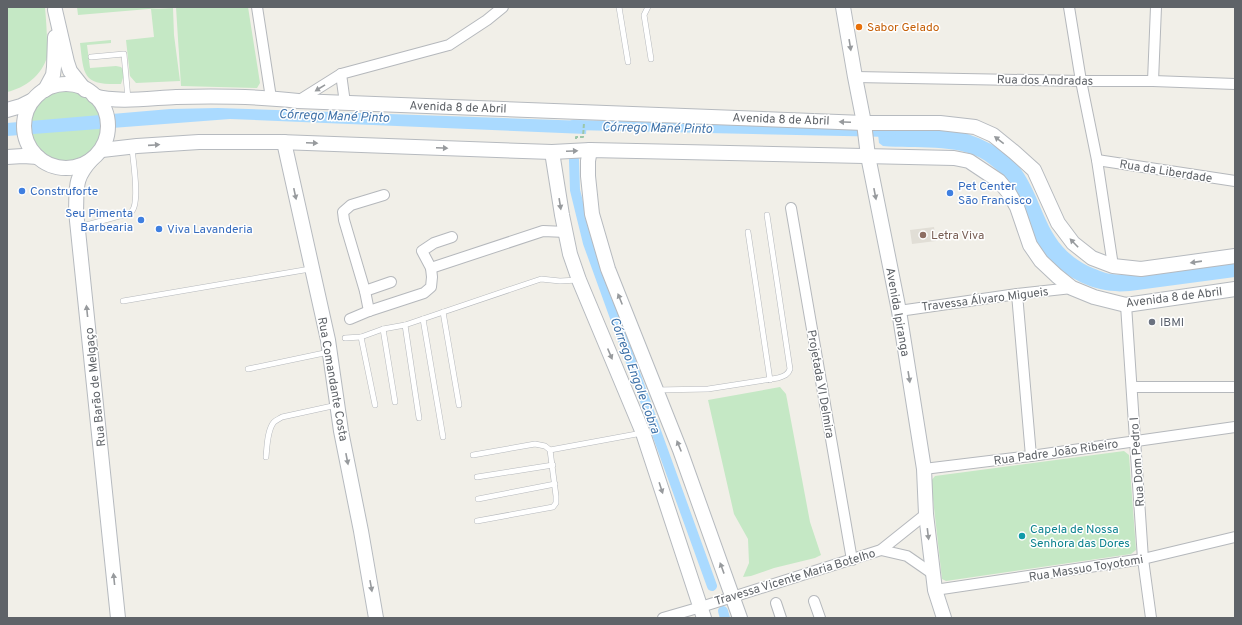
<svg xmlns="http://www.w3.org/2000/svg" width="1242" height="625" viewBox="0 0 1242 625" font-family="Overpass,sans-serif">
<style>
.education{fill:#e1ded6}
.green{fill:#c5e8c5}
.water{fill:#aadaff}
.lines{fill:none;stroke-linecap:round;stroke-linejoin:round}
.canal{stroke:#aadaff;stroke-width:10}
.lane-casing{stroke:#b5b8bc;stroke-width:6}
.street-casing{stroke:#b5b8bc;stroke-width:12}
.secondary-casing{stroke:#b6babf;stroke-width:16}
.path{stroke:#9cc7a9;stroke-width:2;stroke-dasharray:4 2;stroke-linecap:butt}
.lane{stroke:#fff;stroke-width:5}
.street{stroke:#fff;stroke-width:10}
.secondary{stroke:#fff;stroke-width:14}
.oneway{fill:#979a9d}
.food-dot{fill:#e8710a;stroke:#fff;stroke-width:1.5}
.shop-dot{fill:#3f7fe0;stroke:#fff;stroke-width:1.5}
.education-dot{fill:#8d6e63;stroke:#fff;stroke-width:1.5}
.worship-dot{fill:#6b7280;stroke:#fff;stroke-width:1.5}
.culture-dot{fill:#0f9aa8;stroke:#fff;stroke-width:1.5}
.labels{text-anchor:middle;stroke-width:3;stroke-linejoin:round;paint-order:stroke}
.food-label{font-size:12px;fill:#c56008;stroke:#fff;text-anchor:start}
.street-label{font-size:12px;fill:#5f6368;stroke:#fff}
.shop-label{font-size:12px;fill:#366cbe;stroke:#fff;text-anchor:start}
.education-label{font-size:12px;fill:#785e54;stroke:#fff;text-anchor:start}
.worship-label{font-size:12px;fill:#5b616d;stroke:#fff;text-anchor:start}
.culture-label{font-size:12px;fill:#0d838f;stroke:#fff;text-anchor:start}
.water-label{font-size:13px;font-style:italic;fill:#4174aa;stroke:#fff}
</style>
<rect width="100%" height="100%" fill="#f1efe8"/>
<path class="education" d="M934 227 936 241 912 244 910 230Z"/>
<g class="green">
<path d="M7 7H45C46 19 47 32 47 44 47 48 48 53 47 57 42 75 25 88 7 92Z"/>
<path d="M77 7H172L78 15Z"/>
<path d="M176 7H248L260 83 257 88 181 86Z"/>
<path d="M173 8 174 35 180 81 136 83 130 76 126 40 154 37 151 9Z"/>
<path d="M111 40V43L87 45 90 68 116 66 121 67C126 72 123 78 121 84 83 85 84 77 80 43Z"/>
<circle cx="66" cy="126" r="38"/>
<path d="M780 387 786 394 810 522 821 555 815 558 774 568 751 576 743 577 749 563 748 539 734 514 708 400Z"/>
<path d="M1124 451 1129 455 1136 550 1131 554 946 581 942 579 931 481 935 476Z"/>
</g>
<g class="water">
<path d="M218 108 587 121 586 134 230 119 7 136V123L170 109Z"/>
<path d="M882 129C900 129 917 130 934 131 947 131 961 131 973 136 990 142 1010 154 1020 168 1046 204 1043 243 1088 266 1096 269 1103 273 1111 274 1129 276 1148 273 1166 270 1189 267 1212 264 1235 261V277L1130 291C1125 291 1120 292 1115 291 1087 290 1056 272 1041 249 1032 236 1026 222 1019 208 1015 200 1009 183 1003 176 998 170 991 165 984 160 957 143 915 149 883 146L879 143 878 134 879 130Z"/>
</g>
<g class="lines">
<g class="canal">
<path d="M573 125 891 132"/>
<path d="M574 160 575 190 588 243 712 586"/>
<path d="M723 611 725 618"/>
</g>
<defs>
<g id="lane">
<path d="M619 7 628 62"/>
<path d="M648 7 644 15 651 59"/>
<path d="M91 57 124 54 128 99"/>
<path d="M79 227 127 214C129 213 131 213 132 211 140 202 133 160 132 148"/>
<path d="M748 232 770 380"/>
<path d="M123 301 310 269"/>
<path d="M443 312 459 405"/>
<path d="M423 319 443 437"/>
<path d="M405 325 419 418"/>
<path d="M383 329 395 402"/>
<path d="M361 337 375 405"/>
<path d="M345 338 361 337 383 329 405 325 541 279 560 281 578 280"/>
<path d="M248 369 329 352"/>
<path d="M657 390 708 389 778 378C784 376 788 375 790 369L767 215"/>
<path d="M550 450 642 433"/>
<path d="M473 455 535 444 545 446 550 450 556 496V503L553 507 477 521"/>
<path d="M266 457C267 448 267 430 274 422 276 420 279 419 282 417L337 405"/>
<path d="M477 477 553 465"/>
<path d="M478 499 555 484"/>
</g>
<g id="street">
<path d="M257 7 271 98"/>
<path d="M1069 7 1081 81 1097 160 1113 266"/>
<path d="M341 74 345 103"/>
<path d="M855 77 1081 81H1153L1235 84"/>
<path d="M1153 81 1156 7"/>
<path d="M298 101 341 74 449 45 487 20 503 7"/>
<path d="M1097 160 1235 181"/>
<path d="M791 208 852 560"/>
<path d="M431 268 543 231 566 232"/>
<path d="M365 291 391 282"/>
<path d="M1017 294 1031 456"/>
<path d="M1126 305 1143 559 1151 618"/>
<path d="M369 311 365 291 344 220 343 212 351 205 384 195"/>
<path d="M899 311 1017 294 1072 288"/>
<path d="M350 319 369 311 424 293 431 287 432 277 431 268 422 251 434 243 452 237"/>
<path d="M1132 387H1235"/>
<path d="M924 469 1031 456 1235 427"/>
<path d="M881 550 907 556 933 574"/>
<path d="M935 590 1143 559 1235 537"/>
<path d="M814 601 820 618"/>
<path d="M776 603 781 618"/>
<path d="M663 618 701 607 881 550 926 514"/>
</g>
<g id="secondary">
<path d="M843 7 855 77 864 123 868 156 899 311 924 469 926 514 935 590 944 618"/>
<path d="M55 10 67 62 70 71 85 90"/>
<circle cx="66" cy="126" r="42"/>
<path d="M45 90 53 75 54 67 55 37"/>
<path d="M94 96C117 103 151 98 176 97 216 96 258 96 298 101L864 123H940L975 127 993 135 1014 152 1034 170 1058 223 1073 243 1092 258 1113 266 1141 269 1235 256"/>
<path d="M7 110 21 106 31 101"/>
<path d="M284 142 328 340 341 431 361 531 376 618"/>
<path d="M102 150 137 146 199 142H280L552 152 590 150 954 158 969 161 999 181 1009 193 1017 207 1030 245 1041 261 1057 276 1072 288 1094 297 1126 305 1235 289"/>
<path d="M590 150 588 161V176L592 214 608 269 680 450 740 618"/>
<path d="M552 152 562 215 570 254 579 280 643 433 704 618"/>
<path d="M7 157 23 156 38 157"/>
<path d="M91 160C74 179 77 187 76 211L118 618"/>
</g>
</defs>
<use href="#lane" class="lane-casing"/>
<use href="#street" class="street-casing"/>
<use href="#secondary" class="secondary-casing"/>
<path class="path" d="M576 139V137H583L584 123"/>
<use href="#lane" class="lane"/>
<use href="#street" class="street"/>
<use href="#secondary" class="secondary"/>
</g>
<defs><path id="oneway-solid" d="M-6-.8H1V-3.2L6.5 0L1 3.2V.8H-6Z"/></defs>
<g class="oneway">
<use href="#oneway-solid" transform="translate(850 45) rotate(81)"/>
<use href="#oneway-solid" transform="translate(320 88) rotate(148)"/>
<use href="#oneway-solid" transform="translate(845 122) rotate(-178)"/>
<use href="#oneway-solid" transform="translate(999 140) rotate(-142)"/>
<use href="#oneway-solid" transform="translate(312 143) rotate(2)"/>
<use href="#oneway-solid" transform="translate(154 145) rotate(-4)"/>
<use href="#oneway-solid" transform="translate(442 148) rotate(2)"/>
<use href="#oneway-solid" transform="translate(572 151) rotate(-3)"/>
<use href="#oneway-solid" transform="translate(295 194) rotate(78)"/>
<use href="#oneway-solid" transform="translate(875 194) rotate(79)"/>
<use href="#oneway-solid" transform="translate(560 204) rotate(81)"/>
<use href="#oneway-solid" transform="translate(1074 243) rotate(-134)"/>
<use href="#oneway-solid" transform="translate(1196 262) rotate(172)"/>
<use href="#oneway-solid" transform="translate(620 299) rotate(-112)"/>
<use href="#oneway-solid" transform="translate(87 311) rotate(-96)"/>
<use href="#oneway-solid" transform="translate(610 354) rotate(67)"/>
<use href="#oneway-solid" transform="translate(909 377) rotate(81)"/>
<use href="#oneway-solid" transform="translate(679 446) rotate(-112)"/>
<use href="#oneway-solid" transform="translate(347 459) rotate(79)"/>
<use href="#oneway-solid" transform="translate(661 488) rotate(72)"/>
<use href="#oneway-solid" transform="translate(928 534) rotate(83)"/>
<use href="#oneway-solid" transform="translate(722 568) rotate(-110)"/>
<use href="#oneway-solid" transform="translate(114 579) rotate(-96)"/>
<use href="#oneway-solid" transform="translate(371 586) rotate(80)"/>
</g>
<circle class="food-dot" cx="859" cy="27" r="4"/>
<g class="shop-dot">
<circle cx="22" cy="191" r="4"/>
<circle cx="950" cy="193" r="4"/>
<circle cx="141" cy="220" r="4"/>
<circle cx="159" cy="229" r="4"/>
</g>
<circle class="education-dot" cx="923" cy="235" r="4"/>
<circle class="worship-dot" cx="1152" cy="322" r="4"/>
<circle class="culture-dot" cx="1022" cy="536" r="4"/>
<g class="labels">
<g class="food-label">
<text x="867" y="31">Sabor Gelado</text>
</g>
<g class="street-label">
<text transform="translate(1045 80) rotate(1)" y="4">Rua dos Andradas</text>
<text transform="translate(458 107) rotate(2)" y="4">Avenida 8 de Abril</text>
<text transform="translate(781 119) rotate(2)" y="4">Avenida 8 de Abril</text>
<text transform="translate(1166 171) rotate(9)" y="4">Rua da Liberdade</text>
<text transform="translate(1174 297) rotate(-7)" y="4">Avenida 8 de Abril</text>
<text transform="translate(985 299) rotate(-7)" y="4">Travessa Álvaro Migueis</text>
<text transform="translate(898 312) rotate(80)" y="4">Avenida Ipiranga</text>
<text transform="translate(333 379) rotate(80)" y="4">Rua Comandante Costa</text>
<text transform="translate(821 384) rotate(80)" y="4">Projetada VI Delmira</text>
<text transform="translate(95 387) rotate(-96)" y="4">Rua Barão de Melgaço</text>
<text transform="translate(1056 452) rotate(-8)" y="4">Rua Padre João Ribeiro</text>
<text transform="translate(1137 462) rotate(-94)" y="4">Rua Dom Pedro I</text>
<text transform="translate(1086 568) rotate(-9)" y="4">Rua Massuo Toyotomi</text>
<text transform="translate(795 577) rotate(-17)" y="4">Travessa Vicente Maria Botelho</text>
</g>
<g class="shop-label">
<text x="958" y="190">Pet Center<tspan x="958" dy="14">São Francisco</tspan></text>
<text x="30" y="195">Construforte</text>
<text x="133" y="217" text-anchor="end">Seu Pimenta<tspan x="133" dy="14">Barbearia</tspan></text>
<text x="167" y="233">Viva Lavanderia</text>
</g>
<g class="education-label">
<text x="931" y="239">Letra Viva</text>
</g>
<g class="worship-label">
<text x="1160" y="326">IBMI</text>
</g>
<g class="culture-label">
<text x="1030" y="533">Capela de Nossa<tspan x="1030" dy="14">Senhora das Dores</tspan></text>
</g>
<g class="water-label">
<text transform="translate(334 115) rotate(2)" y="5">Córrego Mané Pinto</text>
<text transform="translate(657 127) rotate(1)" y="5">Córrego Mané Pinto</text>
<text transform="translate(636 375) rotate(70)" y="5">Córrego Engole Cobra</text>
</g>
</g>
<rect width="1242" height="625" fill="none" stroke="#5f6368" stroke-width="16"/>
</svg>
